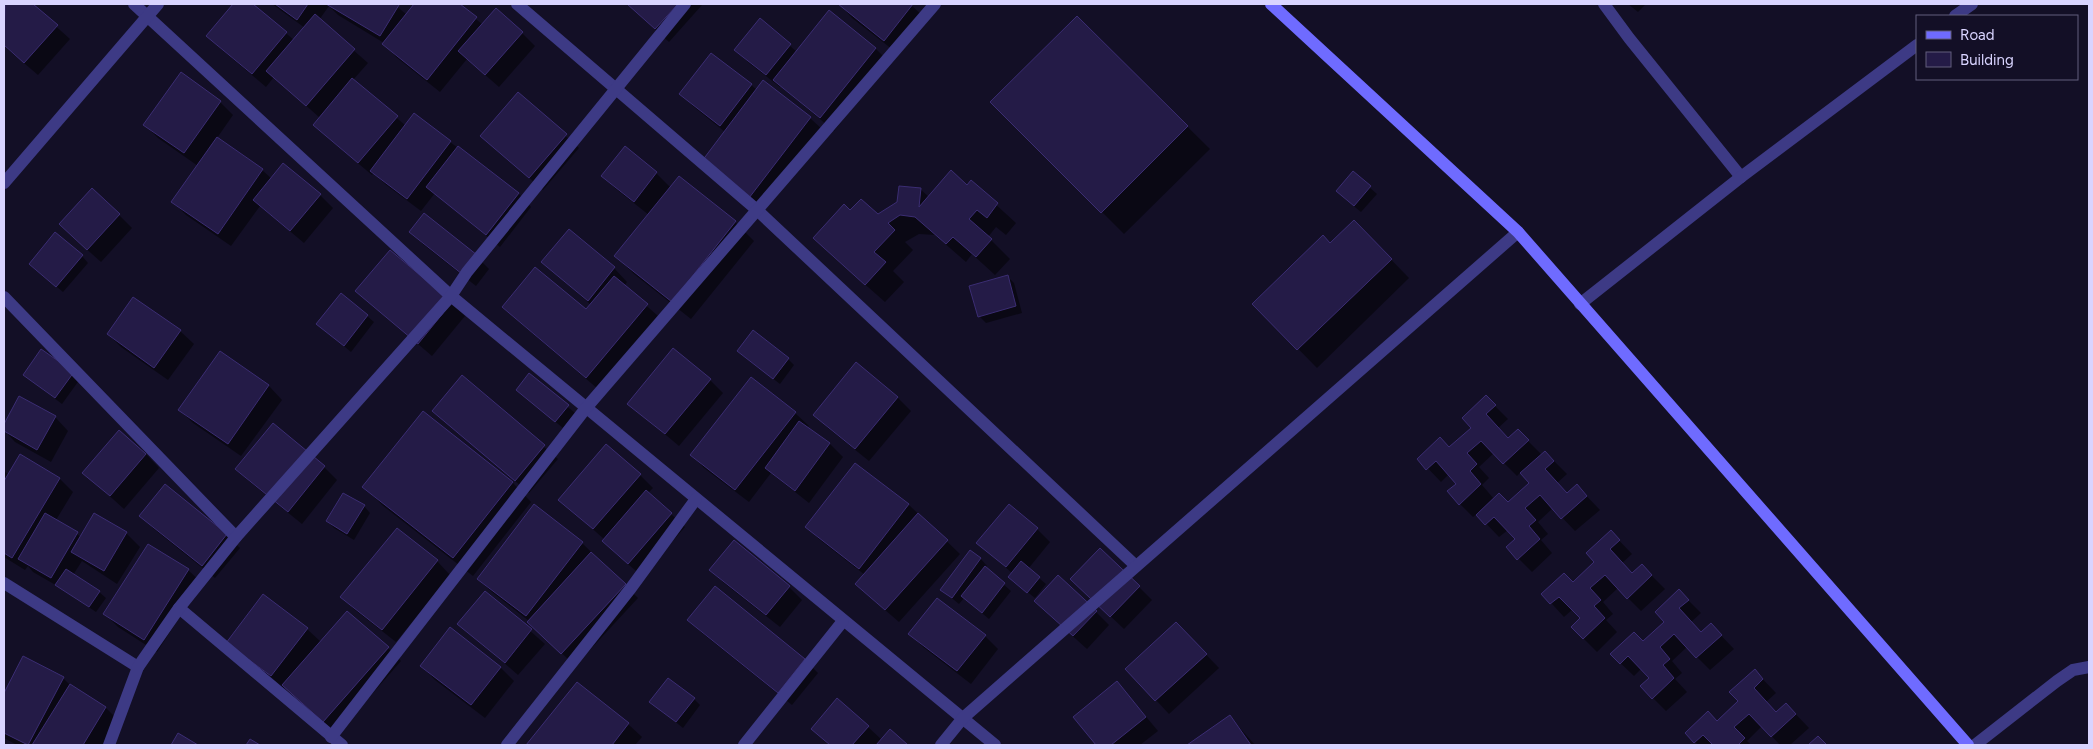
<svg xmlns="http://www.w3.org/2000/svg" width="2093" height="749" viewBox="0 0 2093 749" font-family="Figtree,sans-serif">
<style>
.shadow{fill:#0007;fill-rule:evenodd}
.building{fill:#241b47;stroke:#3b2d73}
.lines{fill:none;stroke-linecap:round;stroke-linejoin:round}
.service{stroke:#3d3a85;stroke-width:12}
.minor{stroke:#3d3a85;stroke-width:12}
.secondary{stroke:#6f6bff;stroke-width:12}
</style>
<rect width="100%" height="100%" fill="#130f26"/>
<g class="shadow">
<path d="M6 4H31L70 39 38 75 4 46V7Z"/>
<path d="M235 4H251L294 40 305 28 272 4H394L407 15 416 4H458L483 25 522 33 535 46 499 87 467 59 440 92 396 57 384 43 338 15 329 6 319 20 368 63 353 80 406 126 450 142 518 193 531 207 500 247 435 193 421 211 385 184 374 173 372 175 328 138 315 125 320 118 274 77 266 87 221 49 208 36Z"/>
<path d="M627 4H701L702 5 669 42Z"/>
<path d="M840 4H910L925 18 897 53 852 18Z"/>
<path d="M1628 4H1646L1638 12Z"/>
<path d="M830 12 876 49 889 62 834 131 781 86 780 87 749 63 736 49 760 20 797 52Z"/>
<path d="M1077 18 1210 149 1124 234 992 102Z"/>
<path d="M751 85 757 90 810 118 824 131 763 210 717 174 725 132 694 107 681 94Z"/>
<path d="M519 94 579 148 543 190 482 136Z"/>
<path d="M220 102 233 115 217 138 262 170 272 179 320 195 333 208 304 243 260 206 231 246 186 215 172 201 198 166 158 138 145 125Z"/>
<path d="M625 148 656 173 671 188 679 178 735 222 754 241 691 319 634 274 616 256 649 215 616 189 603 176Z"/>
<path d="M1353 173 1377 194 1361 212 1344 198Z"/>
<path d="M971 182 1016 223 1006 235 996 227 988 237 1010 259 995 275 972 254 966 262 935 235 919 234 905 242 913 250 893 271 904 282 885 302 834 257 850 212 878 216 920 189 929 197 967 187Z"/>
<path d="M119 215 132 228 101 262 73 237Z"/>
<path d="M569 231 614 268 627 282 624 286 666 323 605 395 523 325 504 307 586 311 591 305 543 262Z"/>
<path d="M411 232 476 256 489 269 476 286 424 245Z"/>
<path d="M1372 240 1409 278 1317 368 1254 304 1330 244Z"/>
<path d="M82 256 88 263 63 292 37 270Z"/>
<path d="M1007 276 1014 283 1022 313 986 323 979 316Z"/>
<path d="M356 291 452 303 465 316 432 356Z"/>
<path d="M367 316 374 322 351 352 318 324Z"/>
<path d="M180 331 194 344 168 380 121 347 108 334Z"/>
<path d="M42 351 80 379 62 404 24 375Z"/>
<path d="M220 353 269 386 282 400 241 456 193 423 180 410Z"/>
<path d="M745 357 788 359 794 365 780 384Z"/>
<path d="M529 375 575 413 563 428 524 396Z"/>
<path d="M462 377 558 459 529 493 434 411Z"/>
<path d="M751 379 795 413 809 426 807 428 830 444 843 457 809 503 771 473 749 502 704 468 691 454Z"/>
<path d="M710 380 723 393 679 446 629 404Z"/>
<path d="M897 397 911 411 869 461 828 428 815 415Z"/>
<path d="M1486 397 1508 419 1498 428 1509 439 1518 431 1542 455 1545 452 1567 474 1557 483 1567 495 1577 486 1600 510 1575 531 1553 508 1538 522 1548 534 1541 540 1552 553 1532 572 1507 547 1516 539 1508 530 1499 537 1477 514 1473 517 1460 504 1458 484 1449 474 1441 482 1419 459 1450 448 1472 428ZM1494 453 1517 476 1521 472 1531 483 1509 504 1494 499 1482 485 1489 478 1479 467Z"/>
<path d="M20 398 55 417 68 431 51 462 15 442 4 430V426Z"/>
<path d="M423 413 513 483 531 502 473 576 382 505 364 486Z"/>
<path d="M146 454 159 468 124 509 84 473Z"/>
<path d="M21 456 60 479 73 492 56 520 81 537 94 515 126 533 140 547 117 584 82 561 73 575 99 592 106 598 96 612 59 587 33 572 28 566 25 570 4 557V471L9 475Z"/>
<path d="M856 464 909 505 960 554 899 622 870 597 865 575 820 540 807 527Z"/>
<path d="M324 467 337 480 302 524 250 482 237 469Z"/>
<path d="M640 475 653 488 648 493 685 527 642 576 616 554 603 541 605 540 560 500Z"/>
<path d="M364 506 370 513 354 540 334 528 327 521Z"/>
<path d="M534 506 582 543 638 598 575 666 529 621 492 592 478 579Z"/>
<path d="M141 516 226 535 240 548 215 578 154 529Z"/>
<path d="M397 529 437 561 450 575 396 642 355 610 342 597Z"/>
<path d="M1037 529 1050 542 1028 569 1046 584 1035 598 1016 583 1012 573 978 543Z"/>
<path d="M1611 532 1632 554 1622 563 1633 574 1642 566 1665 589 1641 611 1618 588 1603 602 1613 614 1606 620 1617 632 1597 652 1572 627 1582 618 1573 609 1564 617 1543 594 1573 583 1596 562Z"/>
<path d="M149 545 188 570 202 583 157 652 118 627 104 613Z"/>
<path d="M970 552 981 559 987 566 985 568 1011 591 989 619 964 598 959 604 942 590Z"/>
<path d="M711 570 789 587 802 600 780 627 724 583Z"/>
<path d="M1139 587 1152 600 1124 629 1085 592Z"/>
<path d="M1679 591 1701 613 1691 622 1702 634 1711 625 1734 649 1710 670 1687 647 1672 661 1682 673 1675 679 1687 692 1666 711 1653 698 1651 678 1642 668 1634 676 1611 654 1643 643 1665 622Z"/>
<path d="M486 592 545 644 518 675 459 624Z"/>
<path d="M264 596 307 629 321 642 388 648 401 661 337 734 285 687 284 689 241 656Z"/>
<path d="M1096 612 1109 625 1087 649 1048 614Z"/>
<path d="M689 620 805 660 818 673 792 705 702 633Z"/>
<path d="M450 629 501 668 514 681 485 718 435 680 422 666Z"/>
<path d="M910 634 985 636 998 649 971 684 923 647Z"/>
<path d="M1189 637 1219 668 1169 714 1127 669Z"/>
<path d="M24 658 63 678 71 686 106 708 119 721 104 745H17L4 738V695Z"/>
<path d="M1755 671 1776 693 1766 702 1776 713 1786 704 1809 728 1790 745H1780L1762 726 1747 741 1751 745H1698L1687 733 1718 722 1740 701Z"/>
<path d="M1117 682 1158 731 1140 745H1098L1075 717Z"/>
<path d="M577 683 628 724 642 737 635 745H527Z"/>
<path d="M694 699 700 705 683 728 651 702Z"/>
<path d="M1230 717 1255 745H1190Z"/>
<path d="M868 727 882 740 890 731 906 745H829L812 729Z"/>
</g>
<g class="building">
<path d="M5 4H33L58 25 24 63 4 45Z"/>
<path d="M233 4H253L287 32 252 74 206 36Z"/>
<path d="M275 4H308L297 20Z"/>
<path d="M326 4H397L399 5 380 36Z"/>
<path d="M414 4H460L477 17 427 80 382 44Z"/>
<path d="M627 4H678L655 29Z"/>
<path d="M838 4H913L884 41Z"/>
<path d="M496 8 523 32 485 75 458 51Z"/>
<path d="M829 10 876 48 820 118 773 80Z"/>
<path d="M315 14 355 49 306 106 266 71Z"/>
<path d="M1077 16 1188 126 1101 213 990 102Z"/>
<path d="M760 18 791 44 766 75 734 50Z"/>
<path d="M711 53 752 84 720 126 679 94Z"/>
<path d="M181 72 221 101 184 153 143 125Z"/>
<path d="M352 78 398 116 358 163 313 125Z"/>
<path d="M763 80 811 117 749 198 702 161Z"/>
<path d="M518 92 567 134 529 178 480 136Z"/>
<path d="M414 113 451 141 407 199 370 171Z"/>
<path d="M217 137 263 169 218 234 171 202Z"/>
<path d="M458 146 519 193 486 235 426 187Z"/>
<path d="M625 146 657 172 634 202 601 176Z"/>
<path d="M283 163 321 194 290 231 253 200Z"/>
<path d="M951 170 967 185 971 180 998 203 987 218 977 210 969 219 992 239 976 257 953 237 946 244 915 217 900 215 888 223 895 230 874 252 886 262 865 285 813 238 844 204 850 210 861 199 878 214 897 202 899 186 921 188 919 207Z"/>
<path d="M1353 171 1371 186 1354 206 1336 191Z"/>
<path d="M679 176 736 221 672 302 614 256Z"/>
<path d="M92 188 120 214 87 250 59 224Z"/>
<path d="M424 213 477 255 462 274 409 232Z"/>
<path d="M1354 220 1392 259 1297 350 1252 304 1323 235 1330 243Z"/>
<path d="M569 229 615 267 588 301 541 262Z"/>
<path d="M55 232 83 255 56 287 29 264Z"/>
<path d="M390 250 452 302 418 344 355 291Z"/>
<path d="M535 267 586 309 614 276 648 304 586 378 502 307Z"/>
<path d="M1008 275 1016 306 978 317 969 286Z"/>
<path d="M341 293 368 315 344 346 316 324Z"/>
<path d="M133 297 181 330 154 368 107 334Z"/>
<path d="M753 330 789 358 773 379 737 351Z"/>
<path d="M673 348 711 379 665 434 627 404Z"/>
<path d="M41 349 74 372 55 398 23 375Z"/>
<path d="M220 351 269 385 228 444 178 410Z"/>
<path d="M856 362 898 397 855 449 813 415Z"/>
<path d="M529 373 569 405 555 422 516 390Z"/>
<path d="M462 375 545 445 515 481 432 411Z"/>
<path d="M751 377 796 412 735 490 690 455Z"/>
<path d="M1486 395 1496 405 1486 414 1508 438 1518 429 1529 440 1503 464 1481 441 1467 453 1477 464 1470 471 1481 484 1459 505 1447 491 1456 484 1436 461 1426 470 1417 459 1440 437 1449 447 1471 428 1462 418Z"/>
<path d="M19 396 56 416 37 450 4 431V424Z"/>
<path d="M423 411 513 482 453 558 362 487Z"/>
<path d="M799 421 830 443 795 491 765 468Z"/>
<path d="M273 423 325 466 288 512 235 469Z"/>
<path d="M119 430 146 454 110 496 82 473Z"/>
<path d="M606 444 641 474 593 529 558 500Z"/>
<path d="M1545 451 1554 461 1545 469 1567 493 1577 484 1587 496 1561 519 1540 495 1525 508 1536 520 1529 526 1540 539 1517 560 1506 547 1515 539 1494 517 1485 525 1476 515 1499 493 1508 502 1529 483 1520 473Z"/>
<path d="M20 454 60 478 12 558 4 553V481Z"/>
<path d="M855 463 909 504 859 569 805 527Z"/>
<path d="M165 484 227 534 202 566 139 516Z"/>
<path d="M646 490 672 513 628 564 602 541Z"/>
<path d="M343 493 365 505 347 534 326 521Z"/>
<path d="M534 504 583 542 526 616 477 579Z"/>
<path d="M1009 504 1038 528 1006 567 976 543Z"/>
<path d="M45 513 78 532 51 578 18 559Z"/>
<path d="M94 513 127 532 104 571 71 552Z"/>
<path d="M918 513 948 540 885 610 855 584Z"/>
<path d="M397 528 438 560 382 630 340 597Z"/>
<path d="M1611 530 1620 540 1610 549 1632 573 1642 564 1652 575 1627 599 1605 575 1590 588 1601 600 1594 606 1605 618 1583 639 1571 627 1580 618 1559 597 1550 604 1541 594 1564 573 1573 582 1594 562 1586 553Z"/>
<path d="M734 540 790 586 766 615 709 570Z"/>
<path d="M148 544 189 569 144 640 103 614Z"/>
<path d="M1100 548 1140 586 1110 617 1070 579Z"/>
<path d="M970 550 981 558 952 598 940 590Z"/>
<path d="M591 552 626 584 561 654 527 622Z"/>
<path d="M1021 561 1040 577 1027 593 1008 577Z"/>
<path d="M985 566 1005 583 982 613 961 596Z"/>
<path d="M66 569 100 591 89 607 55 585Z"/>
<path d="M1058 575 1097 611 1073 636 1034 601Z"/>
<path d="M715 586 805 659 778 693 687 620Z"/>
<path d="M1679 589 1689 600 1679 608 1701 632 1711 623 1722 635 1696 658 1674 634 1660 647 1670 659 1663 665 1674 678 1652 699 1640 686 1649 678 1628 656 1620 664 1610 654 1634 632 1643 641 1664 622 1655 612Z"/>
<path d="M485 591 532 629 505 663 457 624Z"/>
<path d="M263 594 308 628 271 676 226 643Z"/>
<path d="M937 598 986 635 957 671 908 634Z"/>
<path d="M347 611 389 647 323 722 282 685Z"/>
<path d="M1176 622 1207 654 1155 701 1125 669Z"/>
<path d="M450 627 501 667 471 705 420 666Z"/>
<path d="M23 656 64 677 28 745 4 733V693Z"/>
<path d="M1755 669 1763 679 1754 688 1776 712 1786 703 1796 714 1771 737 1749 714 1734 727 1745 738 1738 745H1713L1703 735 1694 743 1685 733 1708 711 1717 721 1738 701 1729 692Z"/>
<path d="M668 678 695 698 676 722 649 702Z"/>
<path d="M1117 681 1146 717 1111 745H1096L1073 717Z"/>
<path d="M577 682 629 723 612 745H526Z"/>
<path d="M70 684 106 707 83 745H32Z"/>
<path d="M837 698 869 726 852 745H830L811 729Z"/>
<path d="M1230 715 1251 745H1187Z"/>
<path d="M890 729 908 745H876Z"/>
<path d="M178 733 198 745H171Z"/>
<path d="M1818 736 1827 745H1808Z"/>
<path d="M250 739 260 745H246Z"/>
</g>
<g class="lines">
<g class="service">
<path d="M1604 4 1629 38 1741 177"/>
<path d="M1955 16 1972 4"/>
<path d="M1580 304 1741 177 1917 45"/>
<path d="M1975 745 2057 681 2073 670 2089 667"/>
</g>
<g class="minor">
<path d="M134 4 451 296 995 745"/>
<path d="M517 4 757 210 1136 566"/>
<path d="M4 183 158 4"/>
<path d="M4 297 236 537"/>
<path d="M4 583 138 667"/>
<path d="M179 608 342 745"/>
<path d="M331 737 586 408 935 4"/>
<path d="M109 745 138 667 179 608 236 537 451 296 467 272 685 4"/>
<path d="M507 745 631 588 696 499"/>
<path d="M744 745 843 621"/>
<path d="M941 745 963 718 1518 232"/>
</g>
<path class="secondary" d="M1271 4 1518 232 1968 745"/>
</g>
<rect width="2093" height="749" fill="none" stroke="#d9d4ff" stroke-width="10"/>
<rect x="1916" y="15" width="162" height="65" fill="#130f26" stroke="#625e7d"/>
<rect x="1926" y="31" width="25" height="8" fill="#6f6bff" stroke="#625e7d"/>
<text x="1960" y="40" font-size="15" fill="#d9d4ff">Road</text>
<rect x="1926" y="52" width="25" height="15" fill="#241b47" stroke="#625e7d"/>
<text x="1960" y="65" font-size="15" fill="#d9d4ff">Building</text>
</svg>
